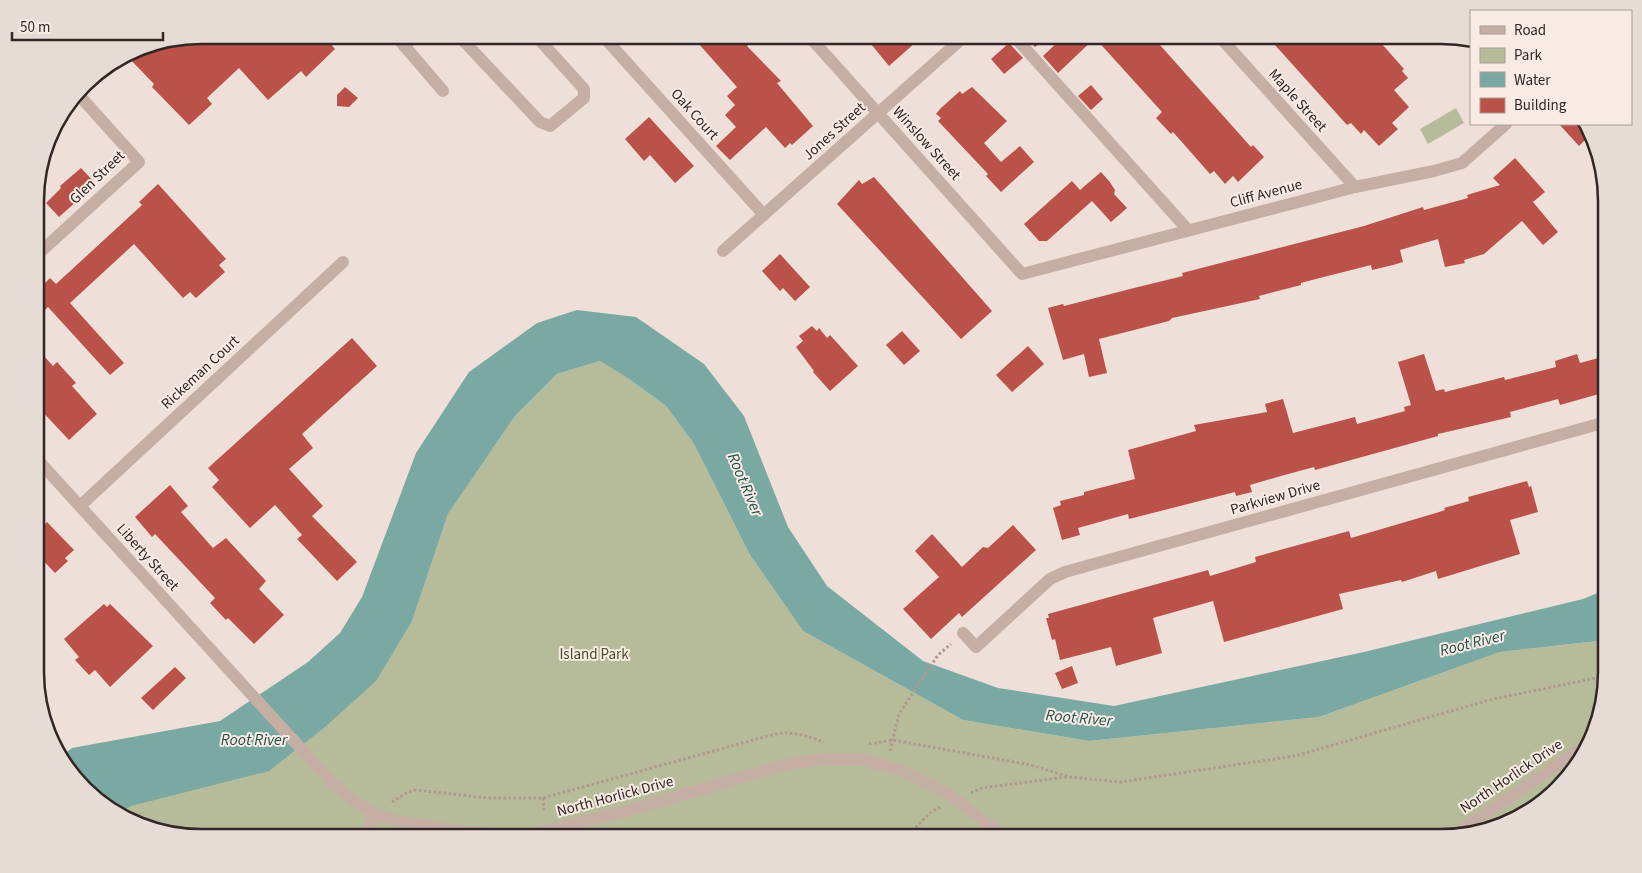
<svg xmlns="http://www.w3.org/2000/svg" width="1642" height="873" viewBox="0 0 1642 873" font-family="'Source Sans 3',sans-serif">
<style>
.green{fill:#b6bc9a}
.water{fill:#7aa9a3}
.building{fill:#bb5249}
.lines{fill:none;stroke-linecap:round;stroke-linejoin:round}
.path{stroke:#b09890;stroke-width:3;stroke-dasharray:2.5 2.5;stroke-linecap:butt}
.minor{stroke:#c5afa5;stroke-width:12}
.labels{text-anchor:middle;stroke-width:4;stroke-linejoin:round;paint-order:stroke}
.street-label{font-size:15px;fill:#322726;stroke:#f7ebe4}
.park-label{font-size:15px;fill:#474e2c;stroke:#f7ebe4}
.water-label{font-size:16px;font-style:italic;fill:#1f4f4a;stroke:#f7ebe4}
.rim{fill:none;stroke:#322726;stroke-width:2.5}
</style>
<rect width="100%" height="100%" fill="#eee0d8"/>
<g class="green">
<path d="M1456 108 1464 123 1428 144 1420 129Z"/>
<path d="M600 361 629 379 666 406 694 444 750 555 803 631 963 720 1089 741 1319 717 1500 652 1607 640V672L1590 746 1533 810 1452 838H201L127 821 118 813 412 621 448 514 515 416 557 374Z"/>
</g>
<path class="water" d="M577 310 636 317 704 364 744 416 788 527 827 586 923 661 998 688 1114 706 1364 652 1583 599 1607 589V640L1500 652 1319 717 1089 741 963 720 803 631 750 555 694 444 666 406 629 379 600 361 557 374 515 416 448 514 412 621 376 681 325 727 269 771 131 806 118 813 69 773 62 756 72 748 220 721 308 662 340 633 362 597 416 453 469 372 537 323Z"/>
<g class="building">
<path d="M201 35H338L330 43 335 49 306 77 301 71 268 100 239 68 207 98 212 104 189 125 152 87 154 84 126 55 138 48Z"/>
<path d="M691 35H759L747 46 781 81 777 83 813 126 792 145 790 143 785 148 766 127 730 160 716 146 736 127 725 115 735 105 727 96 737 87Z"/>
<path d="M881 35H924L889 66 871 44Z"/>
<path d="M1024 35H1049L1035 47Z"/>
<path d="M1065 35H1151L1251 147 1253 145 1264 157 1238 182 1233 176 1225 184 1214 171 1210 174 1173 132 1171 134 1156 118 1162 112 1095 38 1058 73 1043 56Z"/>
<path d="M1266 35H1374L1404 69 1402 71 1408 78 1394 90 1409 107 1392 123 1398 129 1379 146 1364 130 1361 134 1351 123 1347 125Z"/>
<path d="M1009 43 1023 58 1004 74 991 59Z"/>
<path d="M1091 85 1103 99 1091 110 1078 96Z"/>
<path d="M345 87 358 98 349 107 337 106V95Z"/>
<path d="M972 87 1007 121 984 143 1001 162 1020 146 1034 162 1001 192 986 176 988 174 938 121 941 118 936 114 941 108 960 91 962 94Z"/>
<path d="M649 117 694 166 675 183 650 155 644 161 625 139Z"/>
<path d="M1559 124H1585L1589 136 1579 146Z"/>
<path d="M1515 158 1545 192 1533 202 1558 232 1543 245 1522 221 1484 254 1464 260 1465 263 1445 267 1438 239 1400 250 1403 262 1393 265 1372 270 1371 265 1312 280 1301 283V285L1259 296 1260 299 1172 318 1169 321 1099 339 1107 373 1089 377 1084 354 1063 360 1048 308 1063 304 1064 306 1138 287 1183 276 1182 273 1364 226 1423 207 1424 210 1468 198 1467 195 1500 185 1493 178Z"/>
<path d="M81 168 96 184 59 217 46 203 61 188 60 186Z"/>
<path d="M1101 172 1109 181 1115 190 1114 194 1127 208 1111 222 1092 201 1047 241H1039L1024 224 1072 181 1080 190Z"/>
<path d="M874 177 992 311 961 339 837 204 859 180 862 184Z"/>
<path d="M158 184 226 259 219 265 225 272 196 298 190 292 183 298 134 244 70 303 124 363 110 375 48 307 36 318V292L50 278 56 284 142 205 139 202Z"/>
<path d="M780 254 810 287 795 301 783 288 780 291 762 271Z"/>
<path d="M812 326 817 331 819 328 827 338 830 335 858 366 830 391 813 372 814 371 796 347 803 341 799 336Z"/>
<path d="M902 331 920 351 904 365 886 345Z"/>
<path d="M352 338 377 366 302 434 313 448 289 469 323 506 312 516 357 562 337 581 297 539 302 535 275 505 250 528 212 487 219 480 208 468Z"/>
<path d="M1028 346 1044 364 1012 392 996 375Z"/>
<path d="M36 347 53 366 57 362 76 383 72 386 97 414 69 440 36 405Z"/>
<path d="M1424 354 1436 391 1444 389 1445 392 1504 377 1505 380 1556 367 1555 361 1577 354 1580 363 1606 356V392L1560 405 1558 399 1510 412 1511 417 1438 434V436L1315 470 1314 467 1281 476 1250 485 1252 492 1236 496 1235 492 1129 519 1128 514 1078 528 1080 535 1062 540 1053 508 1061 505 1060 501 1084 495V492L1135 479 1128 450 1196 431 1194 425 1267 412 1265 404 1283 399 1293 433 1355 417 1357 424 1405 411 1404 407 1411 405 1398 362Z"/>
<path d="M1527 481 1529 487 1531 486 1538 512 1510 520 1520 554 1438 579 1436 571 1402 582 1401 580 1339 594 1343 609 1224 642 1213 601 1153 618 1162 653 1116 666 1111 647 1060 660 1055 639 1052 640 1046 618H1049L1048 614 1208 570 1210 576 1256 562 1255 557 1349 531 1351 538 1436 513 1445 510 1444 508 1469 501 1468 497Z"/>
<path d="M170 485 188 506 181 512 213 548 226 538 266 581 259 589 284 615 254 644 228 618 226 620 210 603 215 598 155 534 152 537 135 517Z"/>
<path d="M36 515 45 524 47 522 74 550 65 558 68 561 55 573 36 553Z"/>
<path d="M1013 525 1036 550 962 617 959 613 931 639 903 609 939 577 915 551 932 534 962 567 983 547 988 548Z"/>
<path d="M104 604 107 607 110 604 153 646 110 687 95 670 89 675 75 660 79 657 64 639Z"/>
<path d="M1072 666 1078 683 1062 689 1055 673Z"/>
<path d="M175 667 186 678 153 710 141 698Z"/>
</g>
<g class="lines">
<g class="path">
<path d="M869 744 893 740 1031 765 1069 777 1120 782 1295 756 1489 700 1606 676"/>
<path d="M890 751 899 714 938 655 951 644"/>
<path d="M971 793 982 788 1066 777"/>
<path d="M543 798 544 813"/>
<path d="M392 802 408 792 416 790 488 798H543L775 734C794 731 807 736 824 742"/>
<path d="M836 831 854 838"/>
<path d="M905 838 932 811 941 807"/>
</g>
<g class="minor">
<path d="M395 35 443 91"/>
<path d="M458 35 540 122 550 126 584 98V89L535 35"/>
<path d="M602 35 764 215"/>
<path d="M808 35 1022 274 1355 187 1434 171 1462 163 1506 124"/>
<path d="M1013 35 1188 230"/>
<path d="M1218 35 1355 187"/>
<path d="M404 46 416 35"/>
<path d="M723 251 966 35"/>
<path d="M36 256 139 162 78 94"/>
<path d="M36 458 334 785 354 801 375 814 397 821 461 831 520 836 627 811 784 765 824 759H861L900 770 947 793 1006 838"/>
<path d="M80 506 343 262"/>
<path d="M963 633 976 647 1050 579 1065 572 1606 422"/>
<path d="M366 838 375 814"/>
<path d="M1449 838 1591 742"/>
</g>
</g>
<g class="labels">
<g class="street-label">
<text transform="translate(1298 100) rotate(48)" y="5">Maple Street</text>
<text transform="translate(695 114) rotate(48)" y="5">Oak Court</text>
<text transform="translate(834 131) rotate(-42)" y="5">Jones Street</text>
<text transform="translate(927 143) rotate(48)" y="5">Winslow Street</text>
<text transform="translate(97 177) rotate(-44)" y="5">Glen Street</text>
<text transform="translate(1266 193) rotate(-15)" y="5">Cliff Avenue</text>
<text transform="translate(200 372) rotate(-43)" y="5">Rickeman Court</text>
<text transform="translate(1275 497) rotate(-16)" y="5">Parkview Drive</text>
<text transform="translate(148 557) rotate(48)" y="5">Liberty Street</text>
<text transform="translate(1511 776) rotate(-34)" y="5">North Horlick Drive</text>
<text transform="translate(615 796) rotate(-15)" y="5">North Horlick Drive</text>
</g>
<g class="park-label">
<text x="594" y="659">Island Park</text>
</g>
<g class="water-label">
<text transform="translate(746 484) rotate(67)" y="6">Root River</text>
<text transform="translate(1472 642) rotate(-14)" y="6">Root River</text>
<text transform="translate(1079 717) rotate(5)" y="6">Root River</text>
<text x="254" y="745">Root River</text>
</g>
</g>
<path d="M0 0H1642V873H0ZM201 44H1441A157 157 0 0 1 1598 201V672A157 157 0 0 1 1441 829H201A157 157 0 0 1 44 672V201A157 157 0 0 1 201 44Z" fill="#e7dbd5" fill-rule="evenodd"/>
<path class="rim" d="M201 44H1441A157 157 0 0 1 1598 201V672A157 157 0 0 1 1441 829H201A157 157 0 0 1 44 672V201A157 157 0 0 1 201 44Z"/>
<rect x="1470" y="10" width="162" height="115" fill="#f7ebe4" stroke="#a89d98"/>
<rect x="1480" y="26" width="25" height="8" fill="#c5afa5" stroke="#a89d98"/>
<text x="1514" y="35" font-size="15" fill="#322726">Road</text>
<rect x="1480" y="48" width="25" height="15" fill="#b6bc9a" stroke="#a89d98"/>
<text x="1514" y="60" font-size="15" fill="#322726">Park</text>
<rect x="1480" y="72" width="25" height="15" fill="#7aa9a3" stroke="#a89d98"/>
<text x="1514" y="85" font-size="15" fill="#322726">Water</text>
<rect x="1480" y="98" width="25" height="15" fill="#bb5249" stroke="#a89d98"/>
<text x="1514" y="110" font-size="15" fill="#322726">Building</text>
<path d="M12 32v8h151v-8" fill="none" stroke="#322726" stroke-width="2.5"/>
<text x="20" y="32" font-size="15" fill="#322726" stroke="#f7ebe4" stroke-width="4" paint-order="stroke">50 m</text>
</svg>
